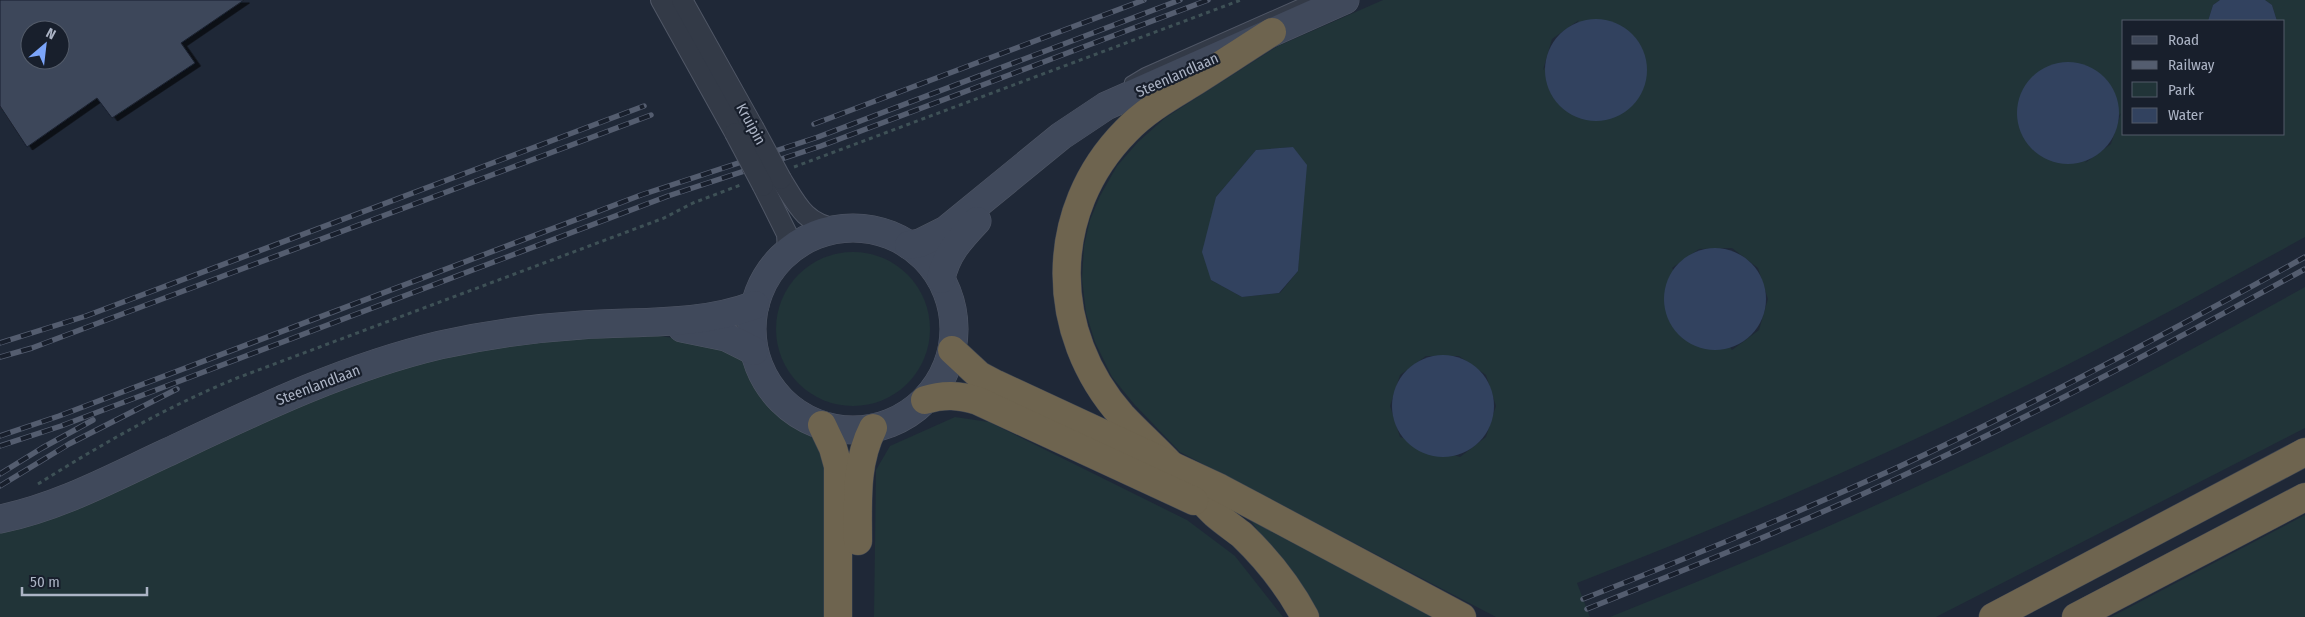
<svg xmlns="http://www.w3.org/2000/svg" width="2305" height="617" viewBox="0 0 2305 617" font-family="'Fira Sans Condensed',sans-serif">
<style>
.green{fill:#213438;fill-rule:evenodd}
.water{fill:#32425f}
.building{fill:#3d475a;stroke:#1a212e;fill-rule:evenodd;filter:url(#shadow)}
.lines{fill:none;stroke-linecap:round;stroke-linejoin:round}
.service-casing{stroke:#505766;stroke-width:12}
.minor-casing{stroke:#505766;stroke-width:22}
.secondary-casing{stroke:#505766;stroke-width:29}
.motorway-casing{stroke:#3d4452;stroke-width:29}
.path{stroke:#3e5156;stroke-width:3;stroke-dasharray:4 4;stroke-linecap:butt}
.service{stroke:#333a47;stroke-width:10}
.minor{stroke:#333a47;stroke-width:20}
.secondary{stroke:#40495b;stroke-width:28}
.motorway{stroke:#6e644f;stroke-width:28}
.rail-casing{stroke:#545d6f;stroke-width:5.5}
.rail{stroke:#181f2c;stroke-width:4;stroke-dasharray:11;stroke-linecap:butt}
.minor-bridge-casing{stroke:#505766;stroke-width:22;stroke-linecap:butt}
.minor-bridge{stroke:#333a47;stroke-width:20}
.labels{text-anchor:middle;stroke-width:4.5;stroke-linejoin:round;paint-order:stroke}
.street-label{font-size:15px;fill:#acb4c5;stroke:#181f2c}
</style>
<defs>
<filter id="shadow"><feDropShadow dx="5.5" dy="3" stdDeviation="0" flood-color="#0009"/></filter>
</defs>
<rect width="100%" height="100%" fill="#1f2837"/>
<g class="green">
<path d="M1383 0H2220L2213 5 2208 21H2124V134H2284V21H2277L2272 5 2265 0H2305V237C2209 290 2113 343 2015 391 1872 462 1726 525 1577 583L1590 617H1496L1180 452 1134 404 1112 377 1095 342 1086 313 1082 279 1084 246 1090 220 1100 196 1117 166 1138 142 1165 118 1278 46ZM1579 20 1543 70 1552 39ZM2121 113 2111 144 2085 163ZM1293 147 1302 220 1298 271 1280 293 1242 297 1211 280 1216 197 1256 150ZM1732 248 1758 268 1768 299 1759 330 1732 350 1672 268 1699 249ZM1426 356H1459L1486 375 1496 406 1486 437 1460 457 1400 437 1390 406 1400 375Z"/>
<circle cx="853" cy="329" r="77"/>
<path d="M2305 287V428L1936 617H1610C1753 560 1894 500 2032 432 2124 387 2215 337 2305 287Z"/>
<path d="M655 335 714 345 745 358C757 394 779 418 814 434L826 467 827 617H0V531L349 383 442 356 517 343 583 336Z"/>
<path d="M955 417 989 422 1187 520 1235 556 1283 617H874L876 470 890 446Z"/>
<path d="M2305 515V617H2111Z"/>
<path d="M1251 521 1439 617H1318L1316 610Z"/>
</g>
<g class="water">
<path d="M2220 0H2265L2272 5 2277 21H2208L2213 5Z"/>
<circle cx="1596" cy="70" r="51"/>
<circle cx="2068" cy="113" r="51"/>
<path d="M1293 147 1307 165 1298 271 1279 293 1242 297 1211 280 1202 252 1216 197 1256 150Z"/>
<circle cx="1715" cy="299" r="51"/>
<circle cx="1443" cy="406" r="51"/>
</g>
<path class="building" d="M0 0H244L181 43 195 63 112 118 97 98 27 147 0 106ZM30 30H60V60H30Z"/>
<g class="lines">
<defs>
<path id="service" d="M1130 82 1145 73 1310 0"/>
<g id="minor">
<path d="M661 0 735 133"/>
<path d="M682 0 753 127"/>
<path d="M781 179C797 205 805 224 837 229"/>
<path d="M763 186 787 234 788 251"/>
</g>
<g id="secondary">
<circle cx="853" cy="329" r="101"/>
<path d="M909 245 920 243 946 230 1061 136 1106 106 1345 0"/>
<path d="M941 279C946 254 960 239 977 221"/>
<path d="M682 328 726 337 754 351"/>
<path d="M0 519C59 507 112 478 166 453 255 411 343 368 440 345 486 335 534 328 582 325 640 321 699 326 755 305"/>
</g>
<g id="motorway">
<path d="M1272 32C1245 49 1218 67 1191 84 1168 98 1145 111 1126 131 1047 211 1048 333 1122 416 1138 433 1155 448 1171 465 1185 481 1199 499 1215 514 1223 521 1233 528 1242 535 1267 559 1289 587 1305 617"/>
<path d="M952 350 979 375 996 384 1220 488 1462 617"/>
<path d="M925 400C944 394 959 395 978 401L1194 501"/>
<path d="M822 425 833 448 838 466V617"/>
<path d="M858 541C858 502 855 463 873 428"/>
<path d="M1993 617 2305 452"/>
<path d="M2076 617 2305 497"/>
</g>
</defs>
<use href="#service" class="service-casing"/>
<use href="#minor" class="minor-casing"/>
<use href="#secondary" class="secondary-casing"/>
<use href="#motorway" class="motorway-casing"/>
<g class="path">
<path d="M794 167 1241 0"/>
<path d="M38 484C102 444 166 407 237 378L664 218 693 203 743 184"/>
</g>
<use href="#service" class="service"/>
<use href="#minor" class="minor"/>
<use href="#secondary" class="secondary"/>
<use href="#motorway" class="motorway"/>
<defs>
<g id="rail">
<path d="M814 124 1144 0"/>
<path d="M0 343 86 316 644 106"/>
<path d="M0 357 32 348 651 115"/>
<path d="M0 436 59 416 641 195 818 137 1180 0"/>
<path d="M0 446 61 426 668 196 821 146 1208 0"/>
<path d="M0 474 42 448 93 420"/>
<path d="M0 486 69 444 177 389"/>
<path d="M1583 599C1688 558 1792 515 1894 469 2034 404 2170 332 2305 257"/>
<path d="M1587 609C1692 567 1797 525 1900 477 2038 413 2172 342 2305 269"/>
</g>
</defs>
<use href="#rail" class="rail-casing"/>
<use href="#rail" class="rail"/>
<defs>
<g id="minor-bridge">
<path d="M753 127 781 179"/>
<path d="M735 133 763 186"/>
</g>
</defs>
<use href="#minor-bridge" class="minor-bridge-casing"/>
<use href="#minor-bridge" class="minor-bridge"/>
</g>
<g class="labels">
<g class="street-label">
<text transform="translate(1177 75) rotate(-24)" y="5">Steenlandlaan</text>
<text transform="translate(751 124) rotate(61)" y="5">Kruipin</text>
<text transform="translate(318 385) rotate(-21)" y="5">Steenlandlaan</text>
</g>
</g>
<rect x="2122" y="20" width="162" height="115" fill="#181f2c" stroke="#535b69"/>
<rect x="2132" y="36" width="25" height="8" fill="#40495b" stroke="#535b69"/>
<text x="2168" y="45" font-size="15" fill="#acb4c5">Road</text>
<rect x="2132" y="61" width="25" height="8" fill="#545d6f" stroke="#535b69"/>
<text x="2168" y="70" font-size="15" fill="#acb4c5">Railway</text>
<rect x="2132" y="82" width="25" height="15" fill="#213438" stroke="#535b69"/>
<text x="2168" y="95" font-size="15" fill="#acb4c5">Park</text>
<rect x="2132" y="108" width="25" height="15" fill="#32425f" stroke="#535b69"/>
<text x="2168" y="120" font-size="15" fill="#acb4c5">Water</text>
<g transform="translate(45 45) rotate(28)"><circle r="24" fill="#181f2c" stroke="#535b69"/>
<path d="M0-4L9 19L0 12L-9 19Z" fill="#7ca5fa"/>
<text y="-8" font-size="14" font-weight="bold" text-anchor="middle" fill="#acb4c5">N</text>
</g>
<path d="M22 587v8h125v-8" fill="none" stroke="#acb4c5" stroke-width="2.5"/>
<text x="30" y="587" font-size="15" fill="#acb4c5" stroke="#181f2c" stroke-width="4" paint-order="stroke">50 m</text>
</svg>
